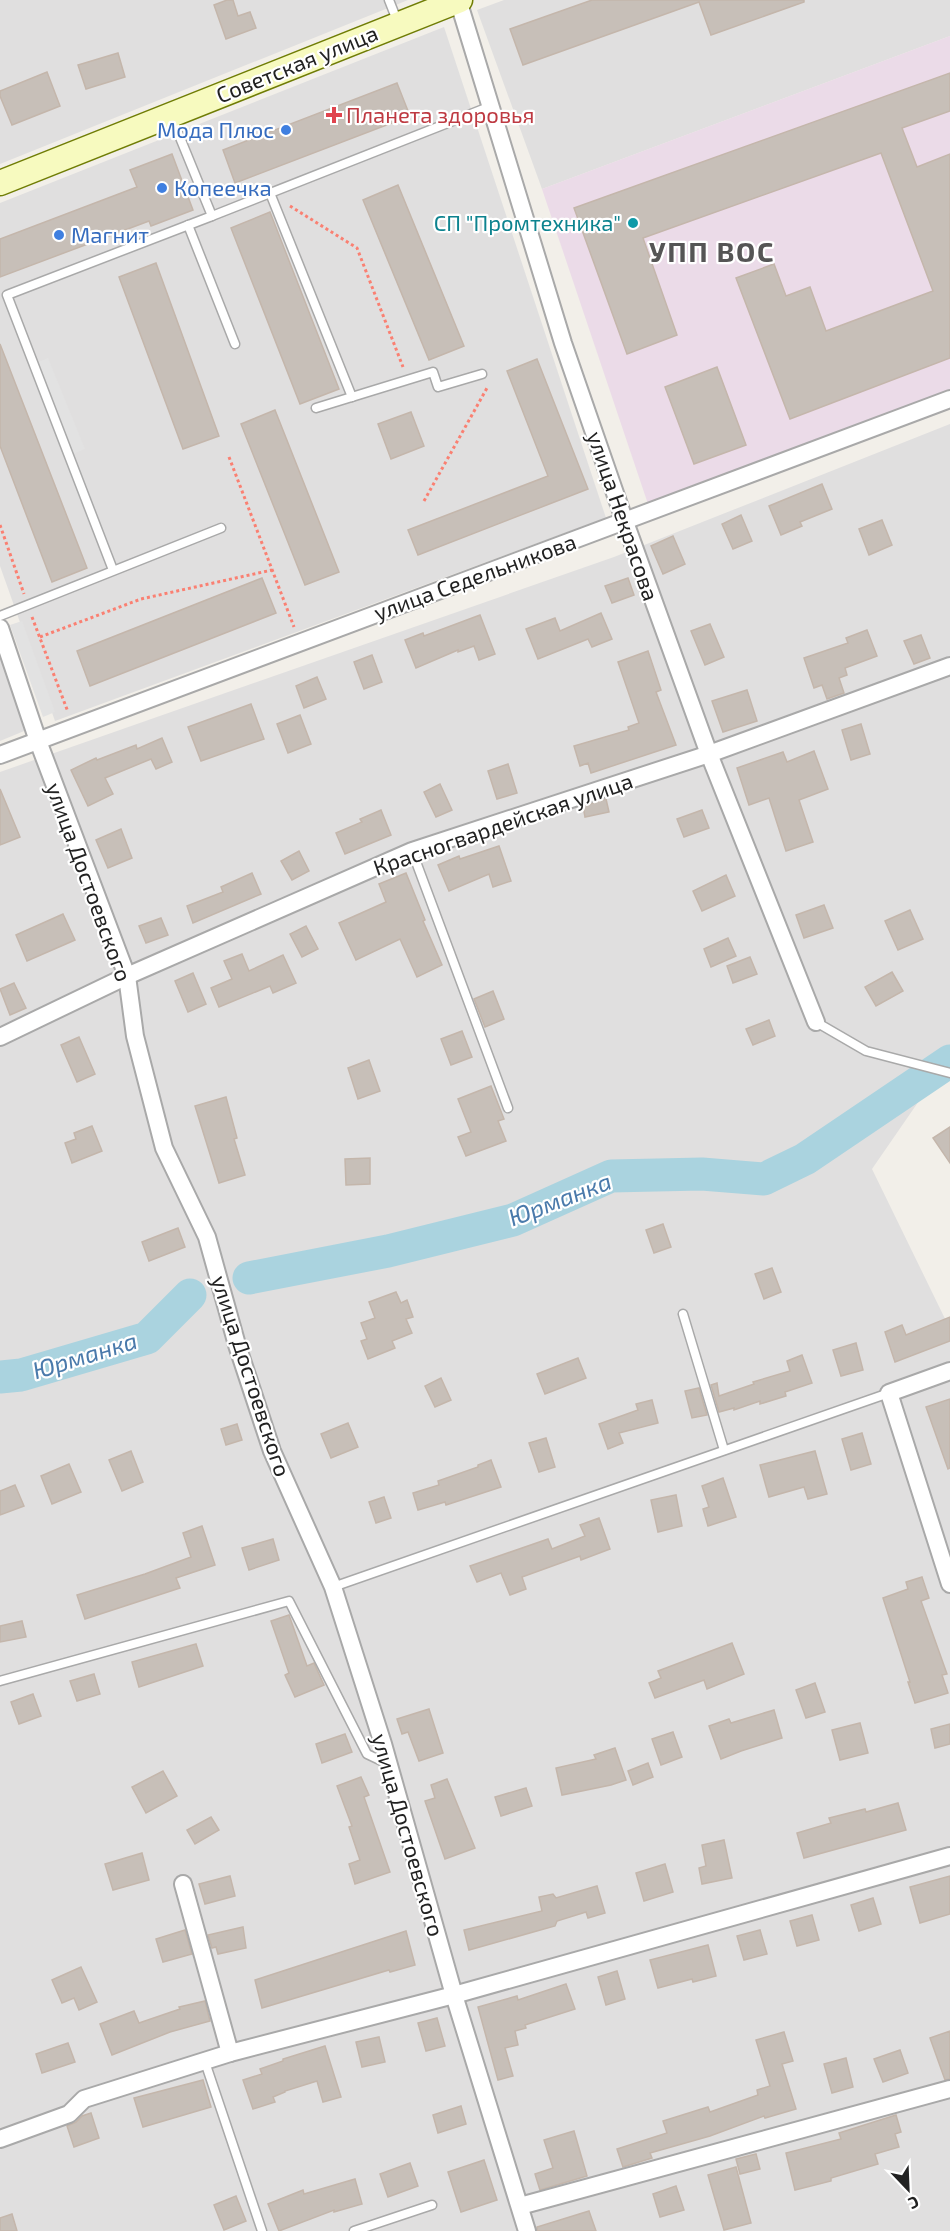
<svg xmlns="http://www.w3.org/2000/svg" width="950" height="2231" viewBox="0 0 950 2231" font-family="'Exo 2',sans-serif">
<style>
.residential{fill:#e0dfdf}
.industrial{fill:#ebdbe8}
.parking{fill:#e2e2e2}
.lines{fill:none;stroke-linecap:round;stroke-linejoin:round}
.river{stroke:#aad3df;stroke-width:33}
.building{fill:#c7bfb8;stroke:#c4b6ab;stroke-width:1.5}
.service-casing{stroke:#a9a9a9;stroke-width:11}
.minor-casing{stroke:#a9a9a9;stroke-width:20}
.secondary-casing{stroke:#707d05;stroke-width:27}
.path{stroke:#fa8072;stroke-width:3;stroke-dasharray:3 3;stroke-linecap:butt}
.service{stroke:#fff;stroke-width:8}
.minor{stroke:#fff;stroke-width:16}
.secondary{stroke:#f7fabf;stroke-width:24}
.health-dot{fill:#e0444e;stroke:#fff;stroke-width:2}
.shop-dot{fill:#3f7fe0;stroke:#fff;stroke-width:2}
.culture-dot{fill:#0f9aa8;stroke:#fff;stroke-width:2}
.labels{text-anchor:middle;stroke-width:4.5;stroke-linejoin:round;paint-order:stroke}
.street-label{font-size:22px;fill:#222;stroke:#fff}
.health-label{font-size:22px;fill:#be3a42;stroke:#fff;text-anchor:start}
.shop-label{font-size:22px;fill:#366cbe;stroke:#fff;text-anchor:start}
.culture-label{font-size:22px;fill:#0d838f;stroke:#fff;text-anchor:end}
.water-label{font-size:24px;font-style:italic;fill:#4a7aab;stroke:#fff}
.district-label{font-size:28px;font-weight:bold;letter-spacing:1.5px;fill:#555;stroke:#fff}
</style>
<rect width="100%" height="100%" fill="#f2efe9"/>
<g class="residential">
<path d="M0 0H408L0 164Z"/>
<path d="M504 0H950V36L542 189 477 10Z"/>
<path d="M444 27 606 518 55 721 0 566V203Z"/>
<path d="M950 424V1056L872 1169 950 1329V2231H0V772L614 557Z"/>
<path d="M0 649 29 729 0 741Z"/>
</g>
<path class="industrial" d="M950 36V392L649 507 542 189Z"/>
<g class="parking">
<path d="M48 358 85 449 73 454 36 363Z"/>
<path d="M22 621 55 712 43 717 10 625Z"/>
</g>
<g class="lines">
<g class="river">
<path d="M249 1278 388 1251 513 1220 611 1176 702 1174 764 1179 805 1159 950 1061"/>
<path d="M0 1377 21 1375 147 1338 190 1295"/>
</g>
</g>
<g class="building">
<path d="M227 0H233L238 16 250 12 256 28 226 39 214 5Z"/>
<path d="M592 0H804V2L711 35 699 2 523 65 510 29Z"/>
<path d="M118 53 125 77 86 89 78 65Z"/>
<path d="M47 72 60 106 12 125 0 96V91Z"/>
<path d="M950 73V111L902 128 917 167 950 154V358L790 419 736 278 774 264 786 296 810 287 826 331 933 291 881 153 643 238 677 335 627 354 574 208Z"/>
<path d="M397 83 410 116 235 183 223 150Z"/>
<path d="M172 154 193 210 151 226 149 221 0 277V239L137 187 130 170Z"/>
<path d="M398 185 464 346 429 360 363 200Z"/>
<path d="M270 212 339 389 300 404 231 228Z"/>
<path d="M156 263 219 436 183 449 119 277Z"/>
<path d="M0 344 87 568 52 582 0 446Z"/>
<path d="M537 359 588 489 418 555 408 530 548 476 507 371Z"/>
<path d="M717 367 746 445 694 464 665 387Z"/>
<path d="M275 410 339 572 305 585 241 424Z"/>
<path d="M411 412 424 446 391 459 378 424Z"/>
<path d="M822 484 832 509 800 522 802 526 781 535 769 506Z"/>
<path d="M741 515 752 541 733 549 722 524Z"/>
<path d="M882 520 892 545 869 555 859 529Z"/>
<path d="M673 536 685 564 663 574 651 546Z"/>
<path d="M262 578 276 613 90 686 77 651Z"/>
<path d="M628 578 634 595 612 603 605 586Z"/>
<path d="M601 613 612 639 592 647 588 639 538 659 526 629 555 618 560 631Z"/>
<path d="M480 615 495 654 479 660 474 646 458 652V650L416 668 405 640 423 633 424 636Z"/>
<path d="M710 624 724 657 705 665 691 631Z"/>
<path d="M867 630 877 656 845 668 847 675 839 678 844 693 827 699 822 685 814 688 804 658 848 643 846 638Z"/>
<path d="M921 635 930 658 914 664 904 641Z"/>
<path d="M648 651 661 690 656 692 676 745 591 773 588 763 580 766 574 746 629 730 628 727 639 723 618 662Z"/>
<path d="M372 655 382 682 364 689 354 662Z"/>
<path d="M317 677 326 699 304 708 296 686Z"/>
<path d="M747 690 757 721 723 732 712 701Z"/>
<path d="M251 704 264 739 201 761 188 727Z"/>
<path d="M300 715 311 744 288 753 277 724Z"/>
<path d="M861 724 870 754 851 760 842 730Z"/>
<path d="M162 738 172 762 156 769 151 759 105 778 113 794 88 806 71 770 96 758 97 760 136 745 137 749Z"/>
<path d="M814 751 828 789 799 800 813 842 786 851 769 798 749 805 737 768 783 752 787 762Z"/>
<path d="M508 764 517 793 497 799 488 771Z"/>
<path d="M440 784 452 810 436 817 424 792Z"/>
<path d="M0 789 20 837 0 845Z"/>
<path d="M606 799 609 812 585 817 583 806Z"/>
<path d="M381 810 391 835 345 854 336 833 362 822 360 819Z"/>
<path d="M702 810 709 828 684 837 677 819Z"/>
<path d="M121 829 132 858 108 868 96 840Z"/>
<path d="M499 846 511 881 493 887 489 874 449 891 438 865 459 856 460 859Z"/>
<path d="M299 851 309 871 292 880 281 861Z"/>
<path d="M252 873 261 894 193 923 187 906 223 892 221 887Z"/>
<path d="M406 873 425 920 423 921 442 965 417 977 400 939 356 960 339 923 386 902 379 884Z"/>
<path d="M726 875 735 896 702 911 693 891Z"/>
<path d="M824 905 833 928 804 938 796 915Z"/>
<path d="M910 910 923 939 898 950 885 921Z"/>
<path d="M63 914 75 940 27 961 16 935Z"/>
<path d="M161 918 168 935 146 943 139 926Z"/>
<path d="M306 926 318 949 302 957 290 934Z"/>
<path d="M728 938 736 956 711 967 704 949Z"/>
<path d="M242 954 249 971 283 955 296 983 273 993 270 986 219 1007 211 988 232 979 224 961Z"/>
<path d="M750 957 757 974 733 983 727 966Z"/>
<path d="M892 972 903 991 876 1006 865 987Z"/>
<path d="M193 973 206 1004 188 1012 175 981Z"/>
<path d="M14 983 26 1008 10 1015 0 989Z"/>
<path d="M493 991 504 1019 485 1027 474 999Z"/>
<path d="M769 1020 775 1036 753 1045 746 1029Z"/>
<path d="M462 1031 472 1057 451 1065 441 1039Z"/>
<path d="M79 1037 95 1074 77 1082 61 1045Z"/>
<path d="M369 1060 380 1091 358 1099 348 1068Z"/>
<path d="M491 1086 504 1119 498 1121 506 1141 466 1156 458 1137 471 1132 458 1099Z"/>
<path d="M226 1097 237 1138 234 1139 245 1175 219 1183 195 1106Z"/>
<path d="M92 1126 102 1151 72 1163 65 1143 76 1139 74 1133Z"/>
<path d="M950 1127V1163L933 1138Z"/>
<path d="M370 1158V1184L346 1185 345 1159Z"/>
<path d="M663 1224 671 1247 654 1253 646 1230Z"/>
<path d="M178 1228 185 1247 149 1261 142 1242Z"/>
<path d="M772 1268 781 1292 764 1299 755 1274Z"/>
<path d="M396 1292 401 1303 407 1300 413 1317 406 1319 412 1333 392 1341 395 1348 368 1359 361 1341 367 1339 361 1323 375 1318 369 1302Z"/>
<path d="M950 1317V1341L895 1362 885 1332 902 1325 906 1335Z"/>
<path d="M856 1343 863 1370 841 1376 833 1350Z"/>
<path d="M802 1355 812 1383 785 1392 786 1396 760 1404V1401L734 1410V1408L719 1412 711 1385 717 1383 719 1396 754 1384 753 1382 790 1371 787 1361Z"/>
<path d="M578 1358 586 1378 545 1394 537 1374Z"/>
<path d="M441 1378 451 1400 435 1407 425 1386Z"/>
<path d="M699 1388 707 1415 692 1418 685 1391Z"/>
<path d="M950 1399V1468L948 1469 926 1407Z"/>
<path d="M652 1400 658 1423 619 1433 623 1443 608 1449 599 1424 638 1410 636 1404Z"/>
<path d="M348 1423 358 1447 331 1458 321 1434Z"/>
<path d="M237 1424 242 1440 226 1445 221 1429Z"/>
<path d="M862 1433 871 1464 851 1470 842 1439Z"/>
<path d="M546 1438 555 1467 539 1472 529 1443Z"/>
<path d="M131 1451 143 1482 122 1491 109 1460Z"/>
<path d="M815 1451 827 1494 808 1499 804 1487 769 1497 760 1465Z"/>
<path d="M491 1460 501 1487 446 1505 445 1502 418 1510 413 1493 439 1485 438 1481 478 1467V1465Z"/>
<path d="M69 1464 81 1492 52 1504 41 1476Z"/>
<path d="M723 1478 736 1517 708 1526 703 1509 709 1507 702 1486Z"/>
<path d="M15 1485 24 1506 0 1515V1491Z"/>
<path d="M676 1495 682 1526 658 1532 651 1500Z"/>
<path d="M384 1497 391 1518 376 1523 369 1502Z"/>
<path d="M599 1518 610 1549 581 1560 580 1556 522 1577 526 1589 510 1595 501 1573 477 1582 470 1566 548 1539 552 1549 585 1536 580 1525Z"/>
<path d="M202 1526 215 1565 176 1578 180 1588 85 1619 77 1595 145 1574 191 1557 183 1533Z"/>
<path d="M273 1539 279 1560 249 1570 242 1548Z"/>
<path d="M922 1577 929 1598 921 1601 947 1674 942 1675 948 1693 915 1703 908 1682H910L883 1598 908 1589 906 1582Z"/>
<path d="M289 1615 307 1666 314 1663 324 1685 295 1697 285 1675 289 1673 271 1621Z"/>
<path d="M22 1621 26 1637 0 1642V1626Z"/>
<path d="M732 1643 744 1674 707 1689 704 1680 655 1698 649 1683 661 1678 658 1671Z"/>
<path d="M196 1644 203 1666 139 1687 132 1662Z"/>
<path d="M94 1674 100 1694 77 1701 70 1681Z"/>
<path d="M815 1683 825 1712 806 1718 796 1690Z"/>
<path d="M33 1694 41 1716 19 1724 11 1702Z"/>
<path d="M429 1709 443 1753 419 1761 408 1732 402 1734 397 1719Z"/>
<path d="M774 1710 782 1738 741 1751 721 1759 709 1726 729 1719 731 1723Z"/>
<path d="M860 1723 868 1753 840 1760 832 1730Z"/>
<path d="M950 1724V1744L935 1748 931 1729Z"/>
<path d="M673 1732 682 1757 661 1765 652 1739Z"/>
<path d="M345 1734 352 1752 322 1763 316 1744Z"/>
<path d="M615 1748 626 1780 611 1785 562 1795 556 1768 596 1759 594 1755Z"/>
<path d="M648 1763 653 1777 633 1785 628 1771Z"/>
<path d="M163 1771 177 1796 146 1813 132 1787Z"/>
<path d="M361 1777 369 1795 364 1797 390 1872 355 1884 349 1864 360 1860 349 1827 352 1826 337 1786Z"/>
<path d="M447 1779 475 1848 445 1859 425 1801 435 1798 431 1785Z"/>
<path d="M526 1788 532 1806 501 1816 495 1797Z"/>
<path d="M898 1803 906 1830 804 1858 797 1833 831 1823 829 1818 865 1809 866 1812Z"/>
<path d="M211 1817 219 1830 195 1844 187 1830Z"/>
<path d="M724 1840 732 1878 702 1884 699 1868 706 1866 702 1845Z"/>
<path d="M142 1853 149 1880 113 1890 105 1864Z"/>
<path d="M665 1864 673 1892 644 1901 636 1873Z"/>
<path d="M230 1876 235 1896 205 1904 199 1884Z"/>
<path d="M950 1876V1914L920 1923 910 1887Z"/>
<path d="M597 1886 605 1913 588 1918 586 1912 557 1921 555 1926 469 1950 464 1930 542 1911 539 1897 553 1894 556 1898Z"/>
<path d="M873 1898 881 1924 859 1931 851 1905Z"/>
<path d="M812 1915 819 1940 797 1946 790 1921Z"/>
<path d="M243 1927 246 1948 218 1954 216 1947 212 1948 208 1935Z"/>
<path d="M185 1930 192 1954 163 1962 156 1939Z"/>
<path d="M760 1930 767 1954 744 1960 737 1936Z"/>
<path d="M406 1931 415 1965 390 1972 389 1970 262 2008 255 1980Z"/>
<path d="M708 1945 716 1976 693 1982 692 1979 658 1988 650 1960Z"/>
<path d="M81 1967 97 2002 79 2010 74 1998 62 2003 52 1980Z"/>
<path d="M617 1971 625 1999 606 2005 598 1977Z"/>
<path d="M566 1984 575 2009 525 2025 526 2028 515 2031 518 2045 505 2048 513 2076 498 2080 478 2007 517 1996 518 2000Z"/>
<path d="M205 2001 210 2021 170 2032 112 2055 100 2024 134 2011 139 2023 180 2009 179 2007Z"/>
<path d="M437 2018 445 2046 426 2051 418 2023Z"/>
<path d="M950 2031V2079L945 2080 930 2038Z"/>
<path d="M784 2032 793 2061 782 2064 796 2109 765 2118 764 2116 710 2136 650 2153 652 2158 623 2167 617 2149 667 2133 663 2121 708 2107 710 2112 758 2095 757 2090 770 2086 756 2040Z"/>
<path d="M379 2037 385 2062 362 2067 356 2042Z"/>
<path d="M68 2043 75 2062 42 2073 36 2054Z"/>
<path d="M325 2046 341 2097 323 2102 317 2081 285 2091V2092L273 2097 275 2102 253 2109 243 2080 262 2074 260 2069 283 2061V2059Z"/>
<path d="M900 2050 908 2073 883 2082 874 2059Z"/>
<path d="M846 2058 853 2087 832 2093 824 2064Z"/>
<path d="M203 2080 211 2107 143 2127 134 2098Z"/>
<path d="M461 2106 466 2124 438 2133 433 2115Z"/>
<path d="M91 2113 99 2138 74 2147 67 2126 76 2122 82 2116Z"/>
<path d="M896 2115 901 2132 895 2134 899 2147 875 2154 878 2164 831 2178V2181L795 2190 786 2153 841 2139 839 2133Z"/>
<path d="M574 2131 587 2176 540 2190 535 2174 553 2168 544 2140Z"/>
<path d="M756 2154 760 2169 740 2174 736 2159Z"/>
<path d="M484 2160 497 2200 461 2212 448 2172Z"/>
<path d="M410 2163 418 2186 388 2197 380 2174Z"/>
<path d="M736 2167 751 2223 724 2230 708 2175Z"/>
<path d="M355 2179 362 2204 334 2212V2210L279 2231 268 2204 303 2190 304 2194Z"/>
<path d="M676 2186 684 2210 660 2217 653 2194Z"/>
<path d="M236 2196 246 2221 224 2230 214 2205Z"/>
<path d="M589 2211 596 2231H537V2227Z"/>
<path d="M12 2214 17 2231H0V2218Z"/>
</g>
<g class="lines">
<defs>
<g id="service">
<path d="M389 0 398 23"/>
<path d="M270 193 352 397"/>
<path d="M212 216 491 106"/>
<path d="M188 225 235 344"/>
<path d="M316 408 433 372 438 387 482 374"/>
<path d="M113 570 7 295 212 216 172 118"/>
<path d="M0 616 221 528"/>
<path d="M412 851 508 1108"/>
<path d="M816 1022 866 1051 950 1073"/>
<path d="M683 1314 724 1450"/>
<path d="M333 1587 889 1393"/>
<path d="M0 1681 289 1601 367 1754 388 1764"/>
<path d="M205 2062 262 2231"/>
<path d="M354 2231 432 2205"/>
</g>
<g id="minor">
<path d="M458 0 563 343 625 522 709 754 816 1022"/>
<path d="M0 628 38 741 127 976 135 1036 164 1148 207 1237 237 1345 272 1451 333 1587 383 1744 454 1995 527 2231"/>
<path d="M0 755 950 399"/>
<path d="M0 1037 127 976 412 851 709 754 950 666"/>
<path d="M950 1371 889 1393 950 1584"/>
<path d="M183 1884 230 2053"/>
<path d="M0 2139 69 2114 84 2099 230 2053 454 1995 950 1856"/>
<path d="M520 2206 950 2089"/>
</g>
<path id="secondary" d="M0 183 460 0"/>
</defs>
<use href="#service" class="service-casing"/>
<use href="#minor" class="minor-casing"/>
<use href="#secondary" class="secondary-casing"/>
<g class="path">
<path d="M290 206 357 248 403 367"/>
<path d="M229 457 294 627"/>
<path d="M424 501 487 388"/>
<path d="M0 525 24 594"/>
<path d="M32 617 68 712"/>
<path d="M40 637 141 599 272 570"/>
</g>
<use href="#service" class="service"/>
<use href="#minor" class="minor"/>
<use href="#secondary" class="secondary"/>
</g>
<path class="health-dot" d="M331 106h6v6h6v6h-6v6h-6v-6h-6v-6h6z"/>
<g class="shop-dot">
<circle cx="286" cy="130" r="6"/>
<circle cx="162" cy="188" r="6"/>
<circle cx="59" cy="235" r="6"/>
</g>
<circle class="culture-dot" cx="633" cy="223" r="6"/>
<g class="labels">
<g class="street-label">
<text transform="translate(297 64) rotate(-22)" y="8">Советская улица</text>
<text transform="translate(623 516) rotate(71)" y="8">улица Некрасова</text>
<text transform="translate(475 577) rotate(-20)" y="8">улица Седельникова</text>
<text transform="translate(503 824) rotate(-19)" y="8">Красногвардейская улица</text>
<text transform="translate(89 882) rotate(70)" y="8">улица Достоевского</text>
<text transform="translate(251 1376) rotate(72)" y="8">улица Достоевского</text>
<text transform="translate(408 1835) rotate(74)" y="8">улица Достоевского</text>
</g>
<g class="health-label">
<text x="346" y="123">Планета здоровья</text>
</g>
<g class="shop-label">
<text x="274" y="138" text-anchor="end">Мода Плюс</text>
<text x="174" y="196">Копеечка</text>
<text x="71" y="243">Магнит</text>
</g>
<g class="culture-label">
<text x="621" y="231">СП "Промтехника"</text>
</g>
<g class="water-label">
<text transform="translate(560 1200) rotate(-21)" y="8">Юрманка</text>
<text transform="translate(85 1356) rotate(-17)" y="8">Юрманка</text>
</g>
<g class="district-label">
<text x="712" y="262">УПП ВОС</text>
</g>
</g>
<g transform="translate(908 2189) rotate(157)" stroke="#ffffff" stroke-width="4.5" paint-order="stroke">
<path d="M0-4.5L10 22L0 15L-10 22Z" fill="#222222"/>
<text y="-9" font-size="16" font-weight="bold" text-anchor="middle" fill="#222222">С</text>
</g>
</svg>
